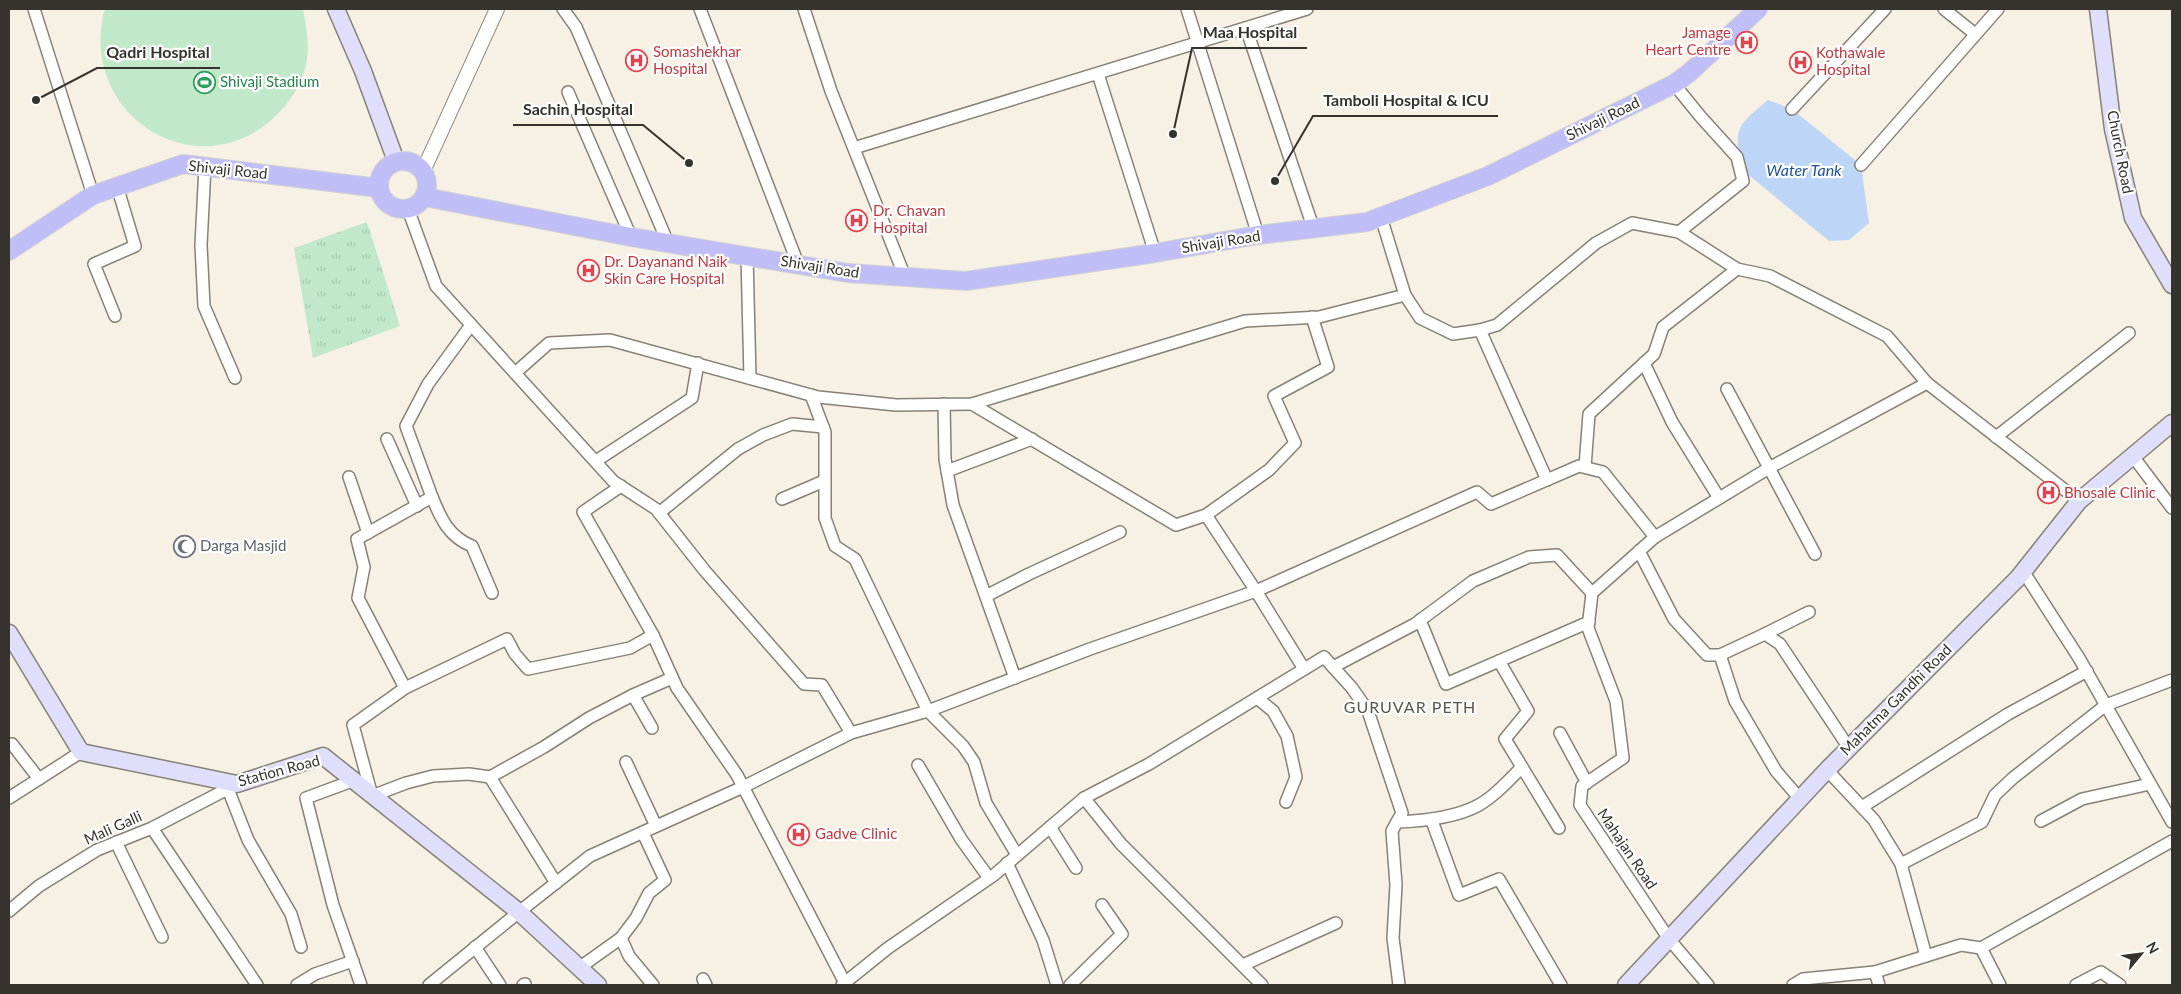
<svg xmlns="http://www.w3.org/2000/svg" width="2181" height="994" viewBox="0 0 2181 994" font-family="Lato,sans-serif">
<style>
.grass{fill:url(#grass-tufts)}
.garden{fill:#c1e9c9}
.water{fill:#bdd6f8}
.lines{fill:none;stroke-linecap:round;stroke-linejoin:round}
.minor-casing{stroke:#878176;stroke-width:14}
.tertiary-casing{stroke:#878176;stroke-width:16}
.secondary-casing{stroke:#878176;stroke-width:19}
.primary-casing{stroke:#d3d2d1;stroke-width:20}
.minor{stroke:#fff;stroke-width:11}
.tertiary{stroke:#fff;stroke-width:14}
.secondary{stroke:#dfdffb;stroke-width:16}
.primary{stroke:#bfbef7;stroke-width:18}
.labels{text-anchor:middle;stroke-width:4.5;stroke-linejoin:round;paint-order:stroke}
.health-label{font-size:15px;fill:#be3a42;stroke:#fefefe;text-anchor:start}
.leisure-label{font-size:15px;fill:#27864d;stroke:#fefefe;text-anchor:start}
.street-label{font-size:15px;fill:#36332e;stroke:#fefefe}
.worship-label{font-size:15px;fill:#5b616d;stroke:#fefefe;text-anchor:start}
.water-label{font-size:16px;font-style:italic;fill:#1e5393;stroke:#fefefe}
.neighbourhood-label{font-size:16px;letter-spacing:1px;fill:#5b564c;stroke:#fefefe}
.leader{fill:none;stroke:#36332e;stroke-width:2}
.callout-dot{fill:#36332e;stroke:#fefefe;stroke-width:2}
.callout-label{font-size:16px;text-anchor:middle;font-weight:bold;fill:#36332e;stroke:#fefefe;stroke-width:4.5;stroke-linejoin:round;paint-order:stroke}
</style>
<defs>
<pattern id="grass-tufts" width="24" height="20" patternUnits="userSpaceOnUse" patternTransform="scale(1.25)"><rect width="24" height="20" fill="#c1e9c9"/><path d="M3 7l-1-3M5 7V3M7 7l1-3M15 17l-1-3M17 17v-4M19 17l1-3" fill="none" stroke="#a6c8ad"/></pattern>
</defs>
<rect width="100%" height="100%" fill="#f7f0e4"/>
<path class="grass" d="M367 222 400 326 313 358 294 248Z"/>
<path class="garden" d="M105 9H303C307 29 311 51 304 72 289 116 244 150 196 146 128 139 86 73 105 9Z"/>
<path class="water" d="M1768 100 1792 109 1861 165 1869 223 1849 240 1829 241 1740 168C1735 126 1736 127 1768 100Z"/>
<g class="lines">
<defs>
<g id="minor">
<path d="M34 9 93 195"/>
<path d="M563 9 576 27 668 243"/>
<path d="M700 9 798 264"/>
<path d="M804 9 831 91 905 277"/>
<path d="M1187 9 1258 235"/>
<path d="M1944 9 1975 34"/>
<path d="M1246 28 1314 230"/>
<path d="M1098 74 1155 253"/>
<path d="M1674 84 1700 116 1737 157 1743 181 1679 232"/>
<path d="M568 92 631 237"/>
<path d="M1792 109 1885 9"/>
<path d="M854 148 1307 9"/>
<path d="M1861 165 1998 9"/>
<path d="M205 166 201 245 204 306 235 378"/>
<path d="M408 209 436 286 613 481 656 509 705 571 804 684 822 685 851 733"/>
<path d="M1381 217 1405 295"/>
<path d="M747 256 750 378"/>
<path d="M115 316 94 264 135 246 117 186"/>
<path d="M1480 330 1547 480"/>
<path d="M1644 363 1672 422 1719 498"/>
<path d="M515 373 549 343 610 340 818 397 896 405 972 404 1245 321 1319 317 1405 295 1420 318 1453 334 1480 330 1497 325 1596 243 1632 223 1679 232 1737 269 1770 276 1887 336 1927 383 2079 501"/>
<path d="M1727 389 1815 554"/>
<path d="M811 395 825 432V518L835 546 855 559 928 711 963 746 974 762 986 803 1017 855"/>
<path d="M944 404 945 459 953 505 1015 678"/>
<path d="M972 404 1176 525 1206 515 1269 470 1295 443 1274 396 1328 367 1312 317"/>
<path d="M1996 437 2129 333"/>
<path d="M387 439 417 506"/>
<path d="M2132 455 2172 508"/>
<path d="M596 461 692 398 698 363"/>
<path d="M1585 467 1589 414 1654 354 1663 327 1737 269"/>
<path d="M947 471 1032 439"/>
<path d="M349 477 368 533"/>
<path d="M621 486 583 512 653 635 677 688 737 775 846 985"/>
<path d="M432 497C441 519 449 537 472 546L492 593"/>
<path d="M782 499 824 481"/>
<path d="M659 513 738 449 763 435 792 424 823 427"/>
<path d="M1206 515 1256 591 1304 669"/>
<path d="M1655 537 1592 593 1588 628 1616 701 1623 758 1582 786 1580 805 1669 939 1708 985"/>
<path d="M1639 551 1674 619 1707 655H1720L1735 701 1776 771 1800 799"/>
<path d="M2023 571 2079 658 2172 822"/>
<path d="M986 596 1029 574 1120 532"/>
<path d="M1420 620 1446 684 1589 622"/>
<path d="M1765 634 1809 612"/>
<path d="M653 635 630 648 528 669 515 654 507 639 405 688 353 725 372 796 406 783 433 776 469 774 490 777 544 747 589 718 633 695 672 678"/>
<path d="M1720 655 1765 634 1780 644 1849 748"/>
<path d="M1499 661 1528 711 1505 739 1559 828"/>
<path d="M1333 667 1415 624 1473 581 1529 557 1557 555 1592 593"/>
<path d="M405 688 358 598 364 567 357 539 432 497 406 426 428 384 471 325"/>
<path d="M633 695 652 728"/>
<path d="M1257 698 1273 711 1287 736 1296 777 1286 802"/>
<path d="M1560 733 1587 783"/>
<path d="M12 744 39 779"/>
<path d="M626 762 656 826"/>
<path d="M918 765 961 839 989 878"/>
<path d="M1827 770 1874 820 1901 864 1926 956"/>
<path d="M490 777 556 883"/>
<path d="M352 781 306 798 333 905 361 985"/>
<path d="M228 789 248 840 291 914 301 947"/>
<path d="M9 798 81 752"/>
<path d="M1084 798 1121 844 1262 985"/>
<path d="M1862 807 2008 714 2087 671"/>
<path d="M1432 821 1459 895 1499 879 1561 985"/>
<path d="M2041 821 2082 799 2150 784"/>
<path d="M1397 822C1423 821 1454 818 1477 806 1494 797 1509 780 1522 767"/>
<path d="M1050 827 1076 868"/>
<path d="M152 828 257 985"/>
<path d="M643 833 665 880 649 893 636 918 621 938 629 956 653 985"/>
<path d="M116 842 162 937"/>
<path d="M1007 863 1043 940 1057 985"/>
<path d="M1901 864 1982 822 1995 795 2013 778 2106 705 2172 680"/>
<path d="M9 911 39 886 97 850 152 828 237 784"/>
<path d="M475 947 500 985"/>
<path d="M1981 948 2000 985"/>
<path d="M1243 965 1336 923"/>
<path d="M579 968 621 938"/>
<path d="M1875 972 1879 985"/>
<path d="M703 979 706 985"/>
<path d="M297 985 315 974 353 961"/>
<path d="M429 985 519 912 590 856 743 787 851 733 928 711 1090 649 1256 591 1477 492 1491 504 1579 466 1603 472 1655 537 1769 468 1927 383"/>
<path d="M523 985 525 984"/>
<path d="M842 985 888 948 994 875 1084 798 1149 764 1324 657 1352 688 1368 711 1402 813 1392 831 1396 885 1393 938 1399 985"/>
<path d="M1070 985 1122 934 1102 905"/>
<path d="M1793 985 1803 979 1875 972 1961 945 1981 948 2172 841"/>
<path d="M2076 985 2101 972 2120 985"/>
</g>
<path id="tertiary" d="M423 171 497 9"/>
<g id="secondary">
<path d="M336 9 363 71 396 161"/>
<path d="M2098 9 2113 129 2133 218 2172 285"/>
<path d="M9 633 81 752 237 784 323 756 519 912 598 985"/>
<path d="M1626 985 1827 770 2018 578 2079 501 2172 423"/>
</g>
<g id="primary">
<circle cx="403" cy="185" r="24"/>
<path d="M425 197 631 237 848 273 966 281 1155 253 1258 235 1367 222 1488 176 1674 84 1689 73 1758 9"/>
<path d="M9 251 93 195 183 164 379 188"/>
</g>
</defs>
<use href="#minor" class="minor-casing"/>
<use href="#tertiary" class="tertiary-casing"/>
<use href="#secondary" class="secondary-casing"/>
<use href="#primary" class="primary-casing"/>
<use href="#minor" class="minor"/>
<use href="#tertiary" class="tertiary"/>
<use href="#secondary" class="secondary"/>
<use href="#primary" class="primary"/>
</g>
<defs>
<symbol id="hospital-ring" viewBox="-11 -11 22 22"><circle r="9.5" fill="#fefefe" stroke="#e0444e" stroke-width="1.5"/><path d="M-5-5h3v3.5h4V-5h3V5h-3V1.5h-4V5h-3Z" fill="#e0444e"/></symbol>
<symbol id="stadium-ring" viewBox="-11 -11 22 22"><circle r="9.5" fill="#fefefe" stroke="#2e9e5b" stroke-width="1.5"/><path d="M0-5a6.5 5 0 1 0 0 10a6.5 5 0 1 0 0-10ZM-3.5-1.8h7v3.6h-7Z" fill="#2e9e5b"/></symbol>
<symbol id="mosque-ring" viewBox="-11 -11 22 22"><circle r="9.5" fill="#fefefe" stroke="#6b7280" stroke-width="1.5"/><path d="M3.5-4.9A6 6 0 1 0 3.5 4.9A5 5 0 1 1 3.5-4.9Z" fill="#6b7280"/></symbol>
</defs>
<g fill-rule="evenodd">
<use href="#hospital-ring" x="1734" y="30" width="25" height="25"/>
<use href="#hospital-ring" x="624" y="48" width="25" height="25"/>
<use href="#hospital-ring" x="1788" y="50" width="25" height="25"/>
<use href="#stadium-ring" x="192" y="70" width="25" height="25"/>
<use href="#hospital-ring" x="844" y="208" width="25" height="25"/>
<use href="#hospital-ring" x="576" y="258" width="25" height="25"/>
<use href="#hospital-ring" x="2036" y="480" width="25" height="25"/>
<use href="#mosque-ring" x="172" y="534" width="25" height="25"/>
<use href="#hospital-ring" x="786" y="822" width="25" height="25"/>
</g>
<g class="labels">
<g class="health-label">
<text x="1731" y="38" text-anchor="end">Jamage<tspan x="1731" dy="17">Heart Centre</tspan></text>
<text x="653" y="57">Somashekhar<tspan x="653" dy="17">Hospital</tspan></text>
<text x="1816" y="58">Kothawale<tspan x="1816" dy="17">Hospital</tspan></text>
<text x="873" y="216">Dr. Chavan<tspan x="873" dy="17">Hospital</tspan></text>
<text x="604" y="267">Dr. Dayanand Naik<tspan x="604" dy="17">Skin Care Hospital</tspan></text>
<text x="2064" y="498">Bhosale Clinic</text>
<text x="815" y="839">Gadve Clinic</text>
</g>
<g class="leisure-label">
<text x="220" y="87">Shivaji Stadium</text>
</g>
<g class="street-label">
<text transform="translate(1603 119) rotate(-26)" y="5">Shivaji Road</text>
<text transform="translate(2120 152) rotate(79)" y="5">Church Road</text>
<text transform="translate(228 170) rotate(6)" y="5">Shivaji Road</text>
<text transform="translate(1221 242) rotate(-9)" y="5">Shivaji Road</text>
<text transform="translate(820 267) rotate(9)" y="5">Shivaji Road</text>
<text transform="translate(1896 700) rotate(-45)" y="5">Mahatma Gandhi Road</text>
<text transform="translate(279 771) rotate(-15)" y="5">Station Road</text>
<text transform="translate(113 828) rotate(-24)" y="5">Mali Galli</text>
<text transform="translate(1627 849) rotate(56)" y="5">Mahajan Road</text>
</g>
<g class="worship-label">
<text x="200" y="551">Darga Masjid</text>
</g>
<g class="water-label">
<text x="1804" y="176">Water Tank</text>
</g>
<g class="neighbourhood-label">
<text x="1410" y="713">GURUVAR PETH</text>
</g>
</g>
<path class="leader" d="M1173 134L1192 48H1307M36 100L97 68H220M1275 181L1313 116H1498M689 163L643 125H513"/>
<g class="callout-dot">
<circle cx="1173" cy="134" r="5"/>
<circle cx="36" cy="100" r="5"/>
<circle cx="1275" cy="181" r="5"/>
<circle cx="689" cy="163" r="5"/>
</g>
<g class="callout-label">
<text x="1250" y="38">Maa Hospital</text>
<text x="158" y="58">Qadri Hospital</text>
<text x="1406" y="106">Tamboli Hospital &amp; ICU</text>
<text x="578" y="115">Sachin Hospital</text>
</g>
<rect width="2181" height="994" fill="none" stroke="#36332e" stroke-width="20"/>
<g transform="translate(2141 954) rotate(61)" stroke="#fefefe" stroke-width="4" paint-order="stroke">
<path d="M0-4L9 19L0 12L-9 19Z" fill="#36332e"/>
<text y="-8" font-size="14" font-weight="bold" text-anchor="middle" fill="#36332e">N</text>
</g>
</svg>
